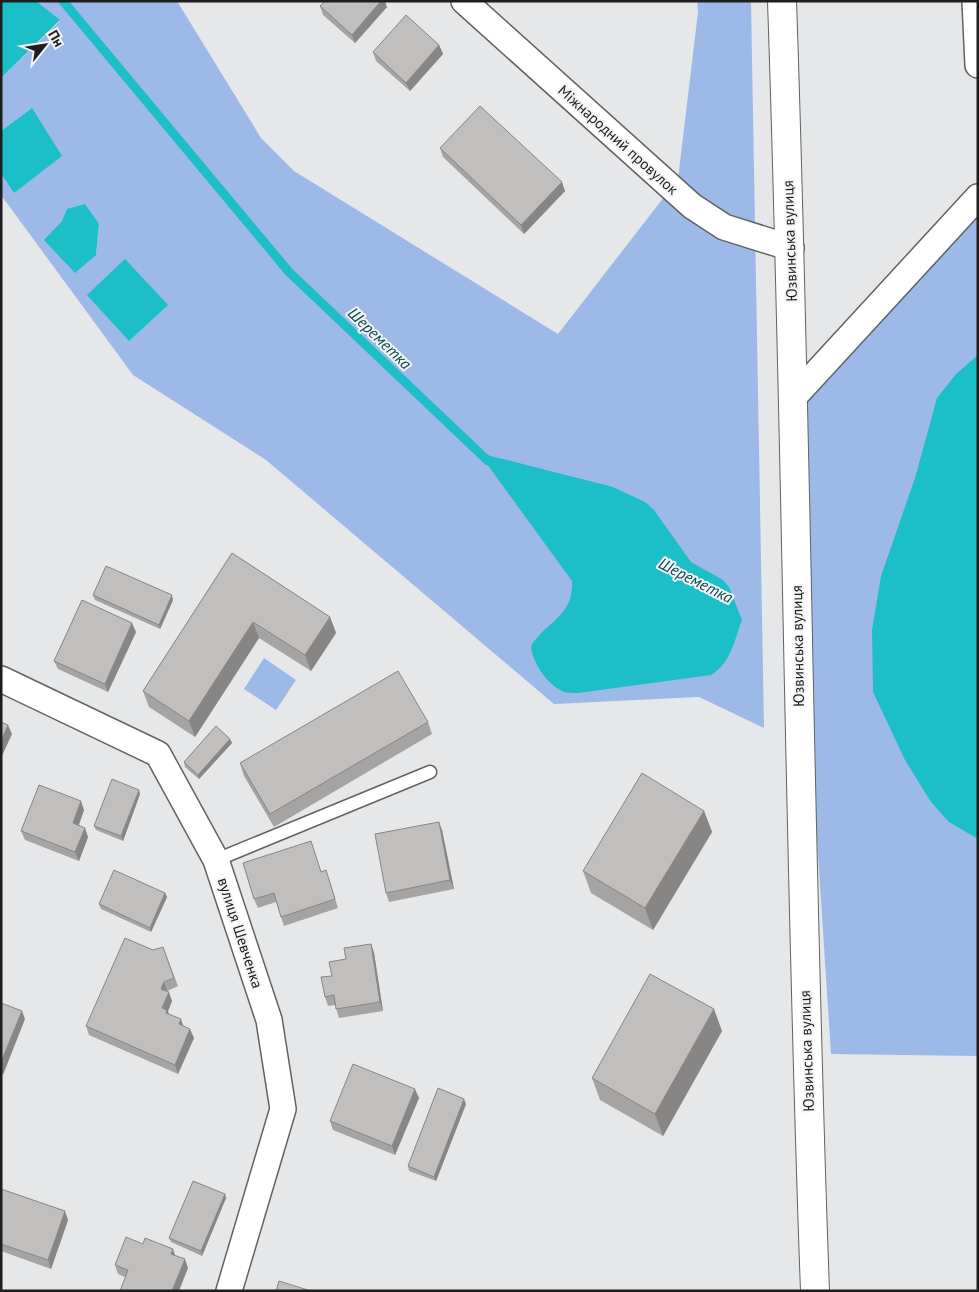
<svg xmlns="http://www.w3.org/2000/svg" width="979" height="1292" viewBox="0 0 979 1292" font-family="'PT Sans',sans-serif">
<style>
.green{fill:#9db9e8;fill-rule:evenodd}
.water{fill:#1cbfc7}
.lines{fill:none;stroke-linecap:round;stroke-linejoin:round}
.stream{stroke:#1cbfc7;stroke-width:9}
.service-casing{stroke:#616263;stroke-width:15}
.minor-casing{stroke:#616263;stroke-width:28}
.secondary-casing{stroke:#616263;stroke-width:30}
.service{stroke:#fff;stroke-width:12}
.minor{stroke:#fff;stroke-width:25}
.secondary{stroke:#fff;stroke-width:28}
.wall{fill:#a6a4a3}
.shaded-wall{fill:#878685}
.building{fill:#c1bfbe;stroke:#878685}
.labels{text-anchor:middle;stroke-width:4;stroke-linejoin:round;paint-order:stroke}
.street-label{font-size:15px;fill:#1e1e1f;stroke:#f3f4f6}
.water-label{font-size:16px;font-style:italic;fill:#094b4e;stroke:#f3f4f6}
</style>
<rect width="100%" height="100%" fill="#e6e7e9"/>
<g class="green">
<path d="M36 1H177L261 138 294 171 558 334 678 179 698 12 697 1H751L764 728 699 697 554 704 266 460 133 375 1 195V174L14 193 32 108 1 131V78L60 21ZM62 221 99 224 96 255 45 240Z"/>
<path d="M978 197V1056L831 1054 809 716 800 398Z"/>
<path d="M264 658 296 680 276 710 244 689Z"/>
</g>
<g class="water">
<path d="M1 1H36L60 20 1 78Z"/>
<path d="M32 108 62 156 14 193 1 174V131Z"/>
<path d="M85 204 99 224 96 255 75 273 44 240 62 221 67 209Z"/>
<path d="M125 259 168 305 129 341 87 295Z"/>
<path d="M978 355V839L949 822 931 802 905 760 873 692 872 630 881 576 915 478 937 398 956 374Z"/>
<path d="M479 453 613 487 645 502 654 510 691 562 723 580 729 587 742 620C734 641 731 663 711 675L578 693C573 693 566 693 562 691 547 684 532 662 531 646 547 621 574 616 572 581Z"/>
</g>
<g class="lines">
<path class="stream" d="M63 1 289 272 488 461"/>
<defs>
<path id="service" d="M216 860 430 772"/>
<g id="minor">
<path d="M464 1 692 206 724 227 791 248"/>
<path d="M975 1 978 65"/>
<path d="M793 398 978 197"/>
<path d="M1 679 158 754 216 860 269 1020 283 1109 229 1291"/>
</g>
<path id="secondary" d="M782 1C797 431 799 861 815 1291"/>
</defs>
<use href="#service" class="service-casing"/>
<use href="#minor" class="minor-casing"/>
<use href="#secondary" class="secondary-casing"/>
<use href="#service" class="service"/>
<use href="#minor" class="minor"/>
<use href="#secondary" class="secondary"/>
</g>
<g class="wall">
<path d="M320 6 387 7 355 43 323 15Z"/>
<path d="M439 45 443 54 410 91 376 61 373 52Z"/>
<path d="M440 148 565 191 524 234 443 157Z"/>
<path d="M232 553 330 617 336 633 311 671 259 638 195 737 149 707 143 691Z"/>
<path d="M93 595 173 600 160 629 95 600Z"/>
<path d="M136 632 108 692 58 669 54 661Z"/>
<path d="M428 722 432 734 274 827 244 776 240 763Z"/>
<path d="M230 739 232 743 199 779 185 767 184 762Z"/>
<path d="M140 794 123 841 96 830 94 826Z"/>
<path d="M84 810 79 825 88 837 79 861 25 840 21 831Z"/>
<path d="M704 811 712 832 653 930 591 893 583 871Z"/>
<path d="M442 830 454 889 389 902 386 893Z"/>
<path d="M322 872 329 879 338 908 284 926 276 902 258 908 254 899Z"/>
<path d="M165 893 167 897 151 932 101 909 99 904Z"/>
<path d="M371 944 374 953 383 1011 339 1018 335 1005 328 1006 325 997 332 976 346 959Z"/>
<path d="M163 947 178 986 167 991 172 1001 168 1011V1014L183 1026 194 1038 178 1074 89 1035 86 1026 153 950Z"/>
<path d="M722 1031 663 1136 600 1100 592 1078Z"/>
<path d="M419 1098 395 1155 333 1130 330 1121Z"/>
<path d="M466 1104 436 1181 409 1171 408 1166Z"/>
<path d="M1 1189 68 1220 51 1269 1 1251Z"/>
<path d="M225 1194 226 1198 202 1256 171 1242 169 1238Z"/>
<path d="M175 1256 188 1268 125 1277 118 1274 115 1265Z"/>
</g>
<g class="shaded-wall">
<path d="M381 1H385L387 7 355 43 352 35Z"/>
<path d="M439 45 443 54 410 91 406 83Z"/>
<path d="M562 182 565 191 524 234 521 225Z"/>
<path d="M172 595 173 600 160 629 159 625Z"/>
<path d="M330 617 336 633 311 671 305 655Z"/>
<path d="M253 622 259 638 195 737 189 721Z"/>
<path d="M132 623 136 632 108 692 105 684Z"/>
<path d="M8 725 12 734 1 758V741Z"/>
<path d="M230 739 232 743 199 779 198 775Z"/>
<path d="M139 790 140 794 123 841 121 836Z"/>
<path d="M81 801 84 810 76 832 73 823Z"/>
<path d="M704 811 712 832 653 930 645 908Z"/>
<path d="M439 822 442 830 454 889 450 880Z"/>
<path d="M85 828 88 837 79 861 75 852Z"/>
<path d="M165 893 167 897 151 932 150 928Z"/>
<path d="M371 944 374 953 383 1011 380 1002Z"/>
<path d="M164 982 167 991 164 997 161 989Z"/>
<path d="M169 992 172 1001 168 1011 170 1018 162 1008Z"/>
<path d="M714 1009 722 1031 663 1136 655 1114Z"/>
<path d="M22 1011 25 1019 3 1075 1 1071V1062Z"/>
<path d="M181 1019 184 1028 179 1024Z"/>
<path d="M190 1029 194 1038 178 1074 175 1065Z"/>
<path d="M415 1089 419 1098 395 1155 392 1146Z"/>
<path d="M464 1099 466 1104 436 1181 434 1177Z"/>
<path d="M225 1194 226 1198 202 1256 201 1251Z"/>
<path d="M65 1211 68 1220 51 1269 48 1260Z"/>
<path d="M173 1249 176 1258 171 1254Z"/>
<path d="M185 1259 188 1268 179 1291H172Z"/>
</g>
<g class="building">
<path d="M325 1H381L352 35 320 6Z"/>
<path d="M406 15 439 45 406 83 373 52Z"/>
<path d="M480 106 562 182 521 225 440 148Z"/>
<path d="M232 553 330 617 305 655 253 622 189 721 143 691Z"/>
<path d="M106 566 172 595 159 625 93 595Z"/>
<path d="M82 600 132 623 105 684 54 661Z"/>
<path d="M398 671 428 722 270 814 240 763Z"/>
<path d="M1 722 8 725 1 741Z"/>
<path d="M216 726 230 739 198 775 184 762Z"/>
<path d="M642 773 704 811 645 908 583 871Z"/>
<path d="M112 779 139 790 121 836 94 826Z"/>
<path d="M39 785 81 801 73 823 85 828 75 852 21 831Z"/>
<path d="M439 822 450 880 386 893 375 834Z"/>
<path d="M311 841 321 872 326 870 335 899 281 917 274 893 254 899 243 863Z"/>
<path d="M114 870 165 893 150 928 99 904Z"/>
<path d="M125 938 153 950 163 947 174 978 164 982 161 989 169 992 162 1008 167 1010 166 1013 181 1019 179 1024 190 1029 175 1065 86 1026Z"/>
<path d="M371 944 380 1002 336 1009 334 995 325 997 321 977 332 976 329 962 346 959 344 948Z"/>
<path d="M650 974 714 1009 655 1114 592 1078Z"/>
<path d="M1 1003 22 1011 1 1062Z"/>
<path d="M353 1064 415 1089 392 1146 330 1121Z"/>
<path d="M438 1088 464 1099 434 1177 408 1166Z"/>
<path d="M193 1181 225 1194 201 1251 169 1238Z"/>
<path d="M1 1189 65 1211 48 1260 1 1244Z"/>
<path d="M126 1237 143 1244 145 1238 173 1249 171 1254 185 1259 172 1291H120L128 1270 115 1265Z"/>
<path d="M279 1281 311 1291H276Z"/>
</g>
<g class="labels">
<g class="street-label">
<text transform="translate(618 140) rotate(42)" y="5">Міжнародний провулок</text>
<text transform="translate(790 241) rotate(-92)" y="5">Юзвинська вулиця</text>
<text transform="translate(798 646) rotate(-91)" y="5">Юзвинська вулиця</text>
<text transform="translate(240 933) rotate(72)" y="5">вулиця Шевченка</text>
<text transform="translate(807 1051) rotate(-92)" y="5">Юзвинська вулиця</text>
</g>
<g class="water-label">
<text transform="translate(380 338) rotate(44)" y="6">Шереметка</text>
<text transform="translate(696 580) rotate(27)" y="6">Шереметка</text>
</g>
</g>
<rect width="979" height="1292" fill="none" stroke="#1e1e1f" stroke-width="5"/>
<g transform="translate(45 45) rotate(60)" stroke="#f3f4f6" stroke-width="4" paint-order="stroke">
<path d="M0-4L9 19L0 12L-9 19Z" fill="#1e1e1f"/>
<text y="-8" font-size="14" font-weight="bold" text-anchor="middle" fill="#1e1e1f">Пн</text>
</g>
</svg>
